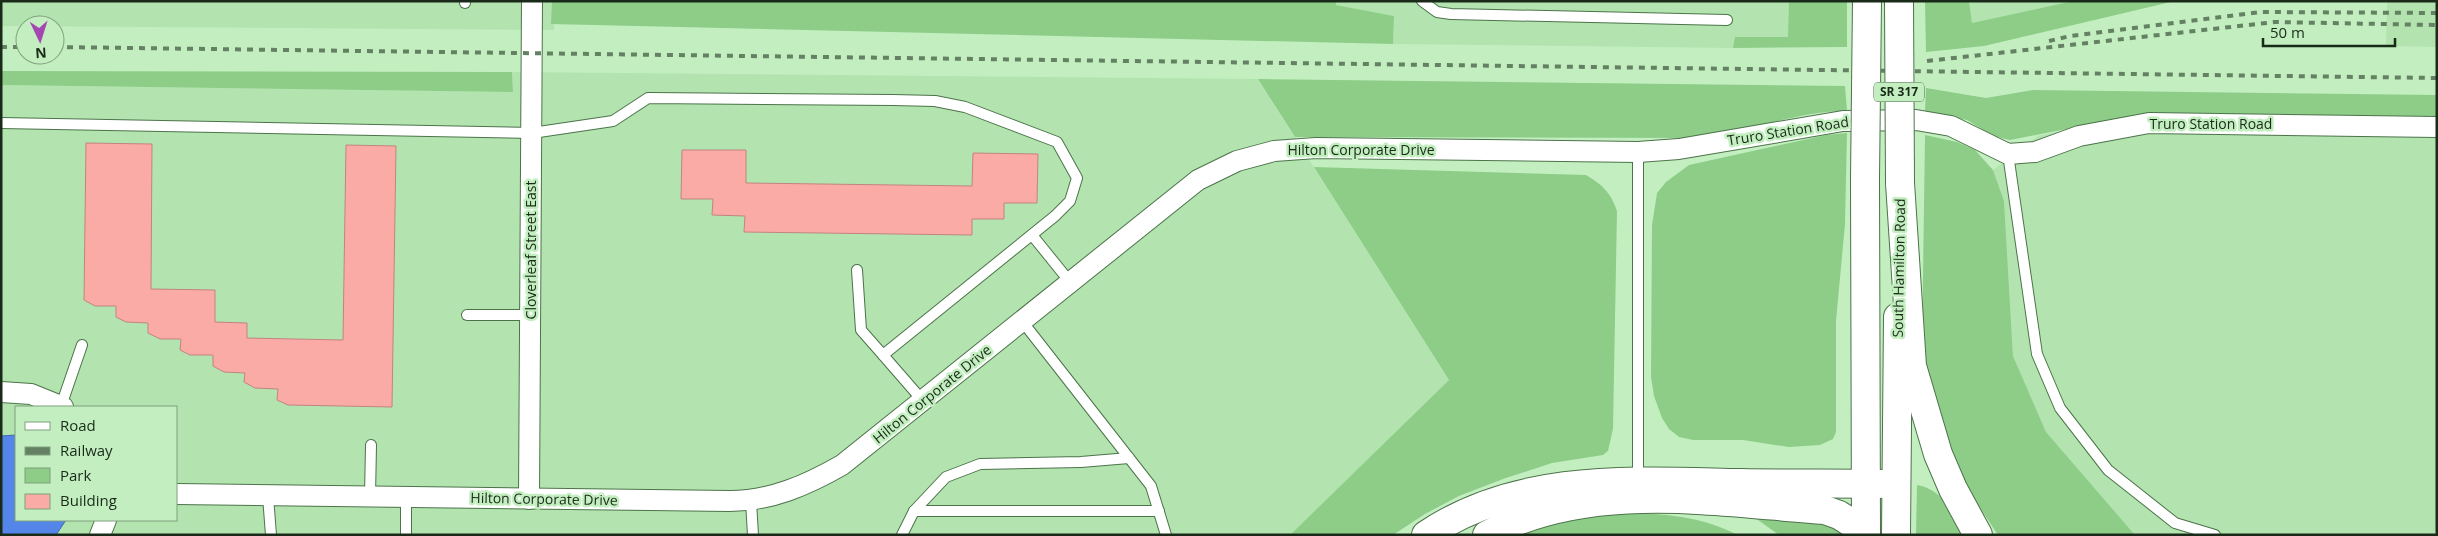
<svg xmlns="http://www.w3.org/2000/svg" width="2438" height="536" viewBox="0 0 2438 536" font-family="'Open Sans',sans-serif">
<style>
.built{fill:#b3e4af;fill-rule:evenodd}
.green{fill:#8dcd88}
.water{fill:#5485e8;stroke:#436aaa}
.building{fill:#fbaba6;stroke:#c28380}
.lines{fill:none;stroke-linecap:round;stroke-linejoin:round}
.lane-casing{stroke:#4c734a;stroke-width:12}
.street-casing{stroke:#4c734a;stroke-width:22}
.primary-casing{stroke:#4c734a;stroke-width:30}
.highway-casing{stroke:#4c734a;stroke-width:30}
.lane{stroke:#fff;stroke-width:10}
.street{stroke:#fff;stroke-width:20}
.primary{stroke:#fff;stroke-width:28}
.highway{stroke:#fff;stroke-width:28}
.rail{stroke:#648163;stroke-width:4;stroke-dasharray:6 6;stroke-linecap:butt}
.primary-bridge-casing{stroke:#4c734a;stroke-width:30;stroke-linecap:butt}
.primary-bridge{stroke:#fff;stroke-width:28}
.labels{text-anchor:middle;stroke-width:5;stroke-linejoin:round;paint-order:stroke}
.shield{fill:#c3efc0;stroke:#4d654b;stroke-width:1}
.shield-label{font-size:12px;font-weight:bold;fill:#1a2a19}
.street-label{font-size:14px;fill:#1a2a19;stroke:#c3efc0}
</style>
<rect width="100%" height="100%" fill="#c3efc0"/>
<g class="built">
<path d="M1 1H554V30L1 26Z"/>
<path d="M1336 1H1789V37H1735L1733 48 1393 44 1394 16 1336 5Z"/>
<path d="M1969 1H2073L1972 23Z"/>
<path d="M2387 1H2437V47L2386 46Z"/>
<path d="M512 72 1258 79 1449 380 1290 535H1V85L513 92ZM16 407H176V520H16Z"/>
<path d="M2118 119 2437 123V535H2135L2046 432 2013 356 2004 201 1993 170 2038 136Z"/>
</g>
<g class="green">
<path d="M552 1H1336V5L1394 16 1393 44 551 24Z"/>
<path d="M1789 1H1847V47L1733 48 1735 37H1788Z"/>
<path d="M1925 1H1969L1972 23 2073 1H2175L1984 46 1926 52Z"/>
<path d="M1 71 512 72 513 92 1 85Z"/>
<path d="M1258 79 1845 86 1847 111C1794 111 1749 133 1696 138L1295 137Z"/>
<path d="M1926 88 1986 98 2033 90 2437 95V123L2118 119 2010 140 1993 136 1967 120 1925 112Z"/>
<path d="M1847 133 1845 224 1836 321V432L1833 439 1820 445 1789 447 1743 440H1693L1679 437 1669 429 1662 418 1654 396 1651 377 1652 225 1657 193 1666 182 1689 165 1826 135Z"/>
<path d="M1925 135 1957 142 1975 150 1993 170 2004 201 2013 356 2046 432 2135 535H1998L1964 484 1947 452 1922 348Z"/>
<path d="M1314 167 1586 175C1602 184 1611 193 1617 211L1613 429 1608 451 1603 455 1552 463 1503 479 1459 496 1425 514 1393 535H1290L1449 380Z"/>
<path d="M1917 485C1943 489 1953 514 1967 535H1916Z"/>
<path d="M1811 494 1847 535H1779L1758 520 1722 504Z"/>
<path d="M1633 513C1671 514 1704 518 1738 535H1515L1524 530 1597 514Z"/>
</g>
<path class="water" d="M16 435V520H66L56 535H1V436Z"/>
<g class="building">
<path d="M86 143 152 144 151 289 215 290V322L247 323V338L343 340 346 145 396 146 392 407 288 405 277 400 278 389 255 388 244 382 245 373 224 372 213 366V355H190L180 350 181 339H160L148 333V323L126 322 116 317V306H95L84 300Z"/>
<path d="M682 150H746V183L972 186 973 153 1038 154 1037 203H1004V219H972V235L744 232 745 216 712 215 713 199H681Z"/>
</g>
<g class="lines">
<defs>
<g id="lane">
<path d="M1422 1 1437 12 1451 14 1727 20"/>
<path d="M465 3V1"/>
<path d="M1 123 532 133 613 121 648 98 893 100 935 101 965 107 1057 142 1077 178 1070 201 1055 216 883 355 923 401"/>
<path d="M1638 152V481"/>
<path d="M2008 154 2037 354 2060 408 2108 470 2175 523 2215 535"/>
<path d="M1032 235 1070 282"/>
<path d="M857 270 861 330 883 355"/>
<path d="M467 315H531"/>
<path d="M1022 321 1151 486 1166 535"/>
<path d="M61 406 82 345"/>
<path d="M268 496 271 535"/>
<path d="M370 496 371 445"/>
<path d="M751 501 753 535"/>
<path d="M914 511H1159"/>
<path d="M406 535V497"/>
<path d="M902 535 914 511 946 477 980 464 1081 462 1129 458"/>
</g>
<g id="street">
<path d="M1 392 31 394 63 407"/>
<path d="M176 494 730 501C771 501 807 485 842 465L1198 180 1237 161 1274 151 1316 148 1638 152 1679 149 1843 121 1916 120 1951 126 2008 154 2035 152 2079 136 2149 123 2437 127"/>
<path d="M529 499 532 1"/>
<path d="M100 535 106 520"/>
</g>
<g id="primary">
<path d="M1865 178 1866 535"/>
<path d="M1896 535 1898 317"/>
</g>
<g id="highway">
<path d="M1900 183 1912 366 1938 454 1953 489 1978 535"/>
<path d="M1426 535C1519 472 1635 481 1741 483 1793 484 1844 483 1896 484"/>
<path d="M1487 535C1589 480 1714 502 1825 510L1839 515 1866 532"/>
</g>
</defs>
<use href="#lane" class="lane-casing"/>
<use href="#street" class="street-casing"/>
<use href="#primary" class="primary-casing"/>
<use href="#highway" class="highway-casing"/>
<use href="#lane" class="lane"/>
<use href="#street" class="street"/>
<use href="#primary" class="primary"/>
<use href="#highway" class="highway"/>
<g class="rail">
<path d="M2049 41 2070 36 2261 12 2437 13"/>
<path d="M1 47H25"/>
<path d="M55 47 2437 78"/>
<path d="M1927 61 2275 22 2437 25"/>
</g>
<defs>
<g id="primary-bridge">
<path d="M1899 1 1900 183"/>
<path d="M1865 178 1867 1"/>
</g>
</defs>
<use href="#primary-bridge" class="primary-bridge-casing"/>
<use href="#primary-bridge" class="primary-bridge"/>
</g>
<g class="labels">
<rect class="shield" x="1874" y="82.5" width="50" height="19" rx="4"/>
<g class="shield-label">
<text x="1899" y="96">SR 317</text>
</g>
<g class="street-label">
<text x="2211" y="129">Truro Station Road</text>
<text transform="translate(1788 131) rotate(-9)" y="5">Truro Station Road</text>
<text x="1361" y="155">Hilton Corporate Drive</text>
<text transform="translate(531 250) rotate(-90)" y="5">Cloverleaf Street East</text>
<text transform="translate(1899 268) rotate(-89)" y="5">South Hamilton Road</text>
<text transform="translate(932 394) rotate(-39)" y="5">Hilton Corporate Drive</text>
<text transform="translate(544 499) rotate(1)" y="5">Hilton Corporate Drive</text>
</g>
</g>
<rect width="2438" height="536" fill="none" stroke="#1a2a19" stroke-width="5"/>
<rect x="15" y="406" width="162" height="115" fill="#c3efc0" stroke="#7fa07d"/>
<rect x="25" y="422" width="25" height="8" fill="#ffffff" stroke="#7fa07d"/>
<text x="60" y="431" font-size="15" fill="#1a2a19">Road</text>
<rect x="25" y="447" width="25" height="8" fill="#648163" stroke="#7fa07d"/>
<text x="60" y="456" font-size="15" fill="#1a2a19">Railway</text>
<rect x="25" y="468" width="25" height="15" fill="#8dcd88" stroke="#7fa07d"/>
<text x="60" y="481" font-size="15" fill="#1a2a19">Park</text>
<rect x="25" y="494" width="25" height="15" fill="#fbaba6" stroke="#7fa07d"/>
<text x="60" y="506" font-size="15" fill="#1a2a19">Building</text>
<g transform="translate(40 40) rotate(176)"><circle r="24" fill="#c3efc0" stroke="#7fa07d"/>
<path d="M0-4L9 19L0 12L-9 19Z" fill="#a447b0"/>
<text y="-8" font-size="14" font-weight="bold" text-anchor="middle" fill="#1a2a19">N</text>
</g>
<path d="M2263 38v8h132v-8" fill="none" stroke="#1a2a19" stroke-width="2.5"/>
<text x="2270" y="38" font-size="15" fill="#1a2a19" stroke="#c3efc0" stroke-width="4" paint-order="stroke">50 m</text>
</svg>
